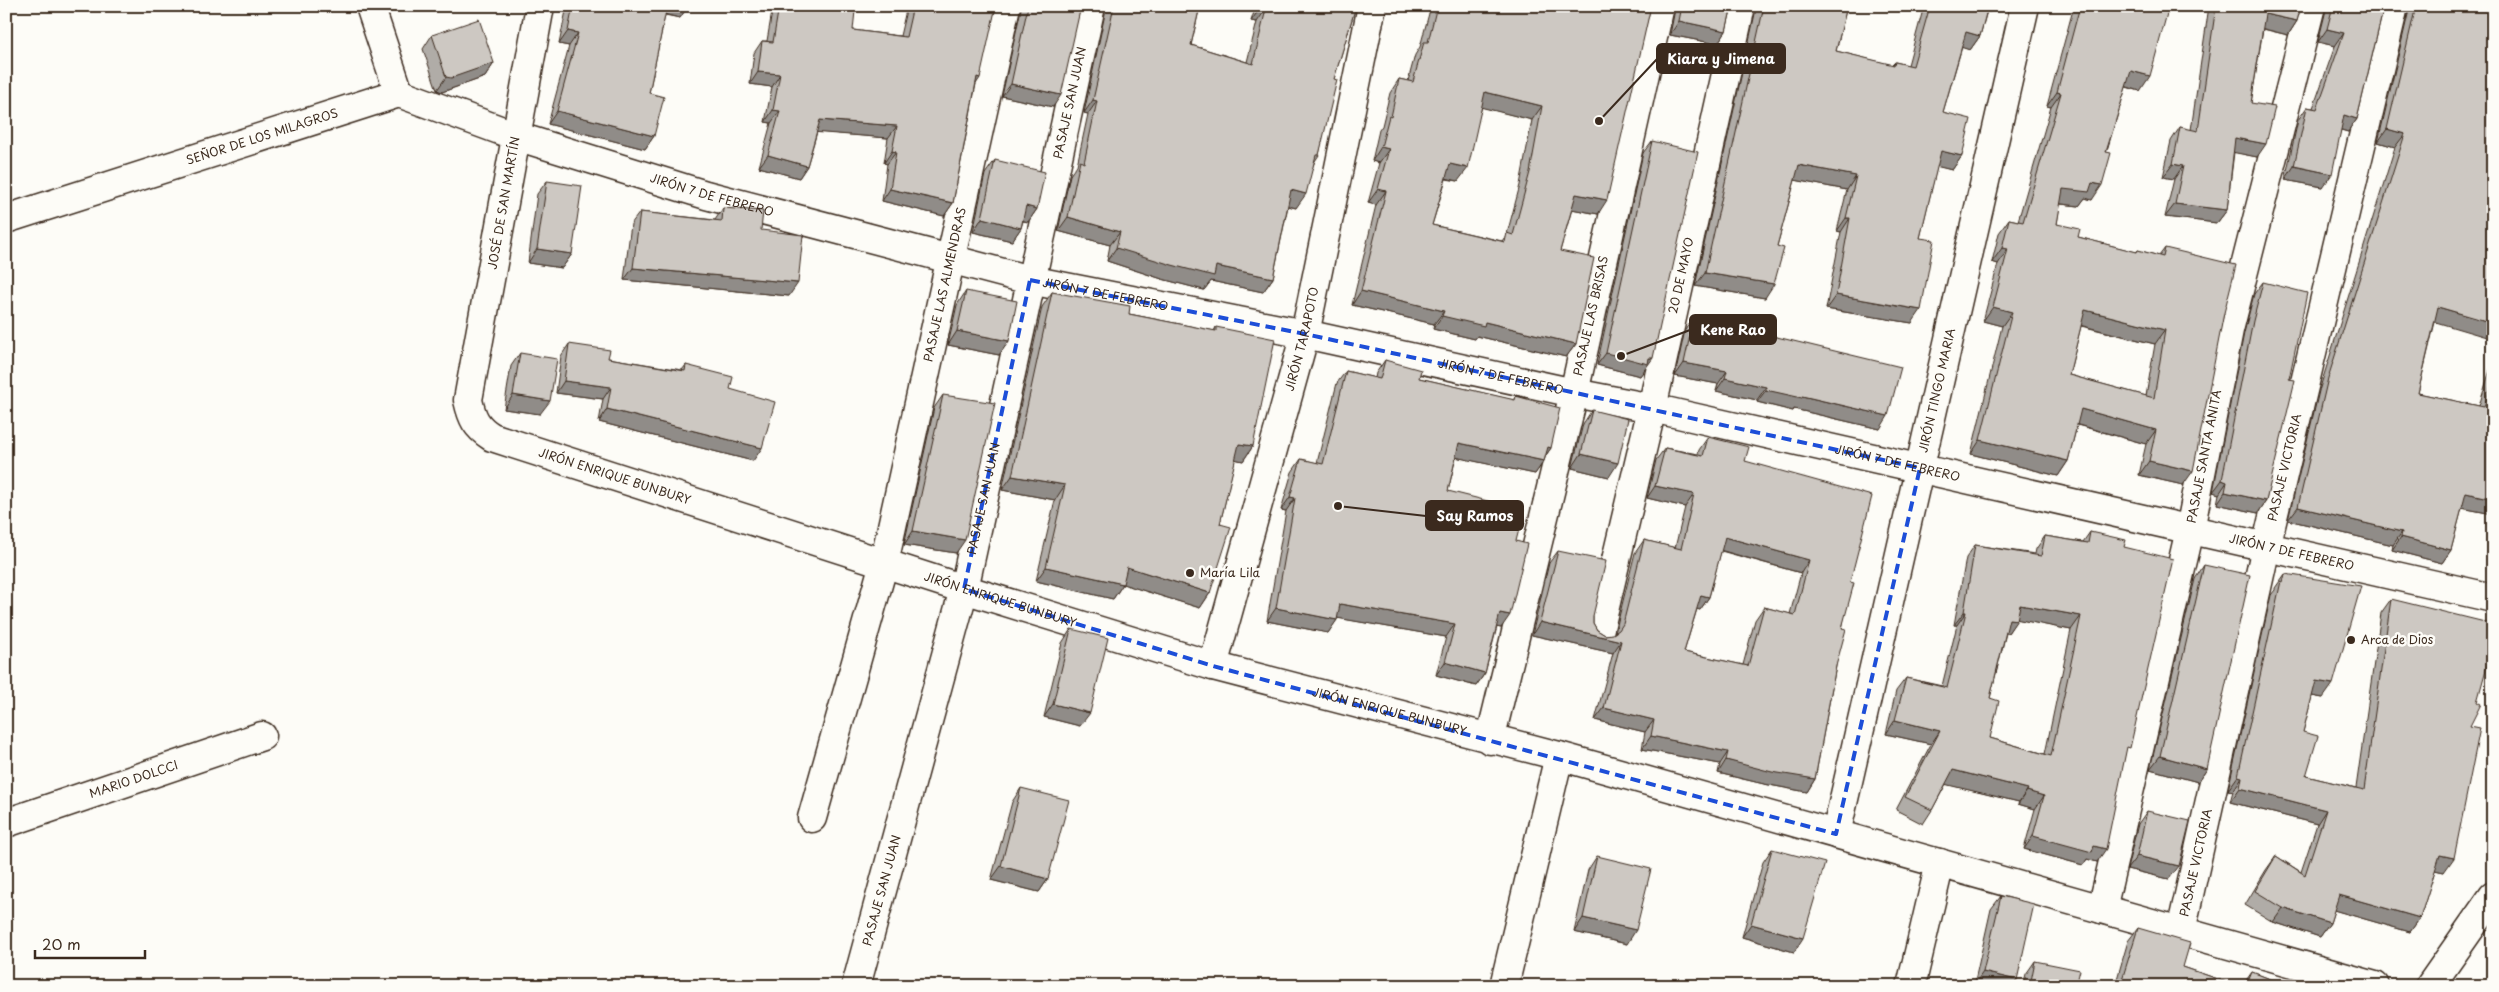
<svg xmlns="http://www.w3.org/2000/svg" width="2499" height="992" viewBox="0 0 2499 992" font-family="'Playpen Sans',sans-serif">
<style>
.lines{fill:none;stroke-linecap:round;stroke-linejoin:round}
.street-casing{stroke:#3b2a1e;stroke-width:31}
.secondary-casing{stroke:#3b2a1e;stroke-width:31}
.street{stroke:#fdfcf7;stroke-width:28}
.secondary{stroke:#fdfcf7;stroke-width:28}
.wall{fill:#b0aca7;stroke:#3b2a1e;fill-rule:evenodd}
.shaded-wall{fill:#908c88;stroke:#3b2a1e}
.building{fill:#cdc8c2;stroke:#3b2a1e;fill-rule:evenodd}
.marked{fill:none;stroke:#1d4ed8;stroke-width:4;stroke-dasharray:10 6;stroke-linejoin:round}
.poi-dot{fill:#3b2a1e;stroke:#fdfcf7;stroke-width:2}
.labels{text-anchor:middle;stroke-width:5;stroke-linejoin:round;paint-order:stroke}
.street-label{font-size:12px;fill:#3b2a1e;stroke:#fdfcf7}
.poi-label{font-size:12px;fill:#3b2a1e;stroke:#fdfcf7;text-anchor:start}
.leader{fill:none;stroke:#3b2a1e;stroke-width:2}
.callout-dot{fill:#3b2a1e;stroke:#fdfcf7;stroke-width:2}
.callout{fill:#3b2a1e;stroke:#3b2a1e;stroke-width:2}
.callout-label{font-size:14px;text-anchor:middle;font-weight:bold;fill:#fff}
</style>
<rect width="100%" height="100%" fill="#fdfcf7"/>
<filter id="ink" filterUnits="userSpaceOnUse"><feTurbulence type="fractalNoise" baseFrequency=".02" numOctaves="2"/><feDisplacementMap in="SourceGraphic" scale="10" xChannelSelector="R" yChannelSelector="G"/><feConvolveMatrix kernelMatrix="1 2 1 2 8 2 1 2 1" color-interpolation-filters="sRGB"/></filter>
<g filter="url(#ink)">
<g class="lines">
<defs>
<g id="street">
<path d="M370 6 399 93"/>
<path id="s1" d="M540 6 468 400C472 418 476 427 492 437L964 589 1213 666 1559 756 2375 986"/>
<path id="s2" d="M6 219 399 93 516 136 706 195 1030 280 1305 334 1574 393 1652 408 2493 598"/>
<path id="s3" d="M1599 632 1652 408 1741 6"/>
<path id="s4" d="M1213 666 1305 334 1372 6"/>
<path id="s5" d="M1490 740 1574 393 1660 6"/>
<path id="s6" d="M812 818 884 563 1006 6"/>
<path id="s7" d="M6 823 262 736"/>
<path id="s8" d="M1836 834 2025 6"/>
<path id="s9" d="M2102 909 2190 530 2229 330 2311 6"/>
<path id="s10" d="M2181 931 2266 547 2394 6"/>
<path id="s11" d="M856 986 964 589 1091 6"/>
<path d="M1504 986 1559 756"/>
<path d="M1911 986 1940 863"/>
</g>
<path id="secondary" d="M2430 986 2493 896"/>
</defs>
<use href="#street" class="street-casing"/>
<use href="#secondary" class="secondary-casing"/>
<use href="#street" class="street"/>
<use href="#secondary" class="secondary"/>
</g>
<g class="wall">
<path d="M567 6H688L680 18 665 15 649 93 654 136 645 149 548 124 569 46 559 44Z"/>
<path d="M773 6H845L844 10 853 30 900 36 907 6H996L976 84 953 203 944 216 882 201 887 164 884 163 888 138 817 132 807 166 799 178 759 167 771 123 765 122 772 87 750 84 754 53 762 41H767Z"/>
<path d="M1021 6H1081L1053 107 1002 96 1021 9Z"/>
<path d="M1106 6H1200L1191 45 1247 62 1257 22 1251 21 1256 6H1356L1334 79 1319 155 1315 161 1296 208 1288 206 1273 278 1263 292 1211 281 1204 290 1162 279 1107 261 1110 245 1058 231 1070 175 1077 165 1088 114 1084 113 1106 9Z"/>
<path d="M1431 6H1651L1598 214 1572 209 1560 251 1576 344 1566 357 1477 336 1475 339 1433 329 1434 324 1352 305 1376 205 1368 203 1379 163 1372 161 1379 130 1382 126 1390 93 1399 79 1408 81 1415 55 1420 47ZM1482 107 1532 120 1520 185 1507 234 1502 241 1432 225 1446 179 1458 181Z"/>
<path d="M1675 6H1732L1726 31 1717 44 1670 35 1675 9Z"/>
<path d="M1756 6H1847L1836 51 1892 65 1895 62 1908 65 1924 6H1995L1990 12 1987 11 1980 36 1970 50 1962 47 1943 112 1962 156 1952 170 1937 166 1920 238 1912 323 1826 309 1841 232 1837 231 1847 190 1795 180 1777 246 1765 298 1695 286 1756 9Z"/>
<path d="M2074 6H2169L2140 91 2126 87 2092 200 2085 198 2079 206 2060 204 2057 224 2078 237 2136 252 2138 250 2159 256 2165 248 2224 313 2183 485 2139 475 2146 444 2077 425 2068 461 2058 476 1971 454 2002 326 1983 321 1998 264 1992 262 1999 233 2009 219 2018 221 2051 107 2047 106ZM2081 326 2155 344 2146 396 2069 375Z"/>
<path d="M2209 6H2301L2297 21 2288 35 2263 29 2251 103 2257 157 2234 152 2227 210 2217 223 2165 217 2174 179 2163 177 2171 141 2180 127 2191 130Z"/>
<path d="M2326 6H2384L2357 119 2348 132 2341 130 2323 187 2285 180 2298 120 2307 107 2313 108 2335 46 2318 42 2326 10Z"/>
<path d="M2409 6H2493L2435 322 2418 393 2479 406 2493 360V514L2462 508 2451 550 2442 563 2392 550 2393 545 2288 520 2319 391 2395 147 2378 142 2409 10Z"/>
<path d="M432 35 494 63 485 77 442 92 437 90 423 49Z"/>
<path d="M1652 141 1644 370 1640 376 1597 365 1643 153Z"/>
<path d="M995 160 1037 209 1028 222 1023 221 1021 228 1012 241 973 232 985 174Z"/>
<path d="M547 181 572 254 562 268 528 263 537 194Z"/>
<path d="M723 208 761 230 789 296 624 280 631 224 640 212 715 220Z"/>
<path d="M2263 282 2289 379 2266 501 2258 513 2217 504 2219 494 2213 492 2244 333 2254 294Z"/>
<path d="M966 291 1009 341 999 355 948 345 957 305Z"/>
<path d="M1052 292 1129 314 1214 331 1216 327 1253 446 1243 461 1235 459 1220 524 1210 593 1200 608 1123 584 1113 599 1036 581 1055 500 1002 490 1042 307Z"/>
<path d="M1694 317 1880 429 1794 409 1793 411 1757 402V400L1716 391 1718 384 1675 376 1685 330Z"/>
<path d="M569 344 608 358 682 370 686 365 730 389 753 461 599 422 603 399 556 393 561 356Z"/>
<path d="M520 353 540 414 504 409 511 366Z"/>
<path d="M1385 360 1419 378 1513 400 1516 396 1551 448 1546 455 1544 461 1535 474 1456 457 1448 491 1516 541 1501 628 1497 627 1485 673 1476 686 1436 675 1446 637 1338 618 1328 633 1267 621 1286 511 1281 510 1292 472 1301 459 1317 463 1337 383 1346 371 1375 378 1376 373Z"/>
<path d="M943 395 956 553 904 545 934 408Z"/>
<path d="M1592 410 1609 477 1572 468 1583 424Z"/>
<path d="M1708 437 1745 461 1850 582 1836 666 1815 779 1807 792 1764 784 1718 773 1720 764 1642 749 1645 732 1595 720 1613 653 1532 635 1549 563 1558 551 1593 616V623L1597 630 1605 635 1613 634 1615 633 1635 553 1644 540 1675 548 1685 507 1647 498 1656 460 1665 448 1698 454 1699 450ZM1721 551 1801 573 1790 614 1764 607 1755 620 1743 665 1684 652 1697 609 1700 610 1709 597Z"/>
<path d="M2090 532 2124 547 2125 754 2097 862 2087 859 2083 865 2024 849 2035 809 2018 804 2019 802 1946 784 1932 810 1923 824 1896 810 1931 744 1886 734 1896 691 1906 678 1942 686 1957 625H1954L1966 558 1975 545 2035 554 2036 549 2045 536 2083 542ZM2017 619 2071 630 2045 754 1990 738V698L2006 633H2008Z"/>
<path d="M2204 565 2207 769 2198 782 2150 769 2195 579Z"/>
<path d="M2285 574 2323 698 2312 696 2303 732 2306 776 2356 788 2381 613 2391 599 2470 726 2444 872 2435 870 2420 918 2410 932 2334 910 2330 923 2320 937 2273 922 2245 905 2266 870 2276 856 2301 872 2317 824 2230 802 2233 791 2228 790 2271 595 2275 590V588Z"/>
<path d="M1071 629 1080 726 1044 717 1062 643Z"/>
<path d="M1021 788 1048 879 1039 892 991 880 1012 802Z"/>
<path d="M2147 811 2169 879 2127 869 2138 824Z"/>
<path d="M1772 849 1794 952 1742 937 1763 862Z"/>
<path d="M1597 856 1627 944 1574 932 1588 870Z"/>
<path d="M2001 896 2013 986 1974 985 1991 909Z"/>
<path d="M2138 928 2183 967 2238 986H2115L2128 941Z"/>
<path d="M2035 961 2076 986H2023L2026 974Z"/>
<path d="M2252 972 2288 986H2242Z"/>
</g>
<g class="shaded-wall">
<path d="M664 6H688L680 18 659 13Z"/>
<path d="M1984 6H1995L1990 12 1981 10Z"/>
<path d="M1261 7 1266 9 1257 22 1251 21Z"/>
<path d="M2265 14 2297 21 2288 35 2256 27Z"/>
<path d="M1679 21 1726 31 1717 44 1670 35Z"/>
<path d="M2327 29 2344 33 2335 46 2318 42Z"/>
<path d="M568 31 578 33 569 46 559 44Z"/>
<path d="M1966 32 1980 36 1970 50 1957 46Z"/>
<path d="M494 63 485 77 442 92 437 90 446 77Z"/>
<path d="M2131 71 2150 76 2140 91 2121 85Z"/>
<path d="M758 72 780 74 772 87 750 84Z"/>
<path d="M977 77 980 78 972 90Z"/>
<path d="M1011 84 1061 95 1053 107 1002 96Z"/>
<path d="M1485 92 1542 106 1532 120 1476 106Z"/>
<path d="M2057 92 2061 93 2051 107 2047 106Z"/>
<path d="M1093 100 1097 101 1088 114 1084 113Z"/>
<path d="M773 110 780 111 771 123 765 122Z"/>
<path d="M557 111 654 136 645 149 548 124Z"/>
<path d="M2344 115 2357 119 2348 132 2335 128Z"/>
<path d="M820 120 897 126 888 138 812 132Z"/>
<path d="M2387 129 2405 134 2395 147 2378 142Z"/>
<path d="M2235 138 2266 144 2257 157 2226 151Z"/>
<path d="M1381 147 1389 149 1379 163 1372 161Z"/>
<path d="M892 151 896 152 887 164 884 163Z"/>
<path d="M1941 151 1962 156 1952 170 1931 165Z"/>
<path d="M768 155 807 166 799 178 759 167Z"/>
<path d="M1450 164 1468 168 1458 181 1441 177Z"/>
<path d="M2173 164 2183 166 2174 179 2163 177Z"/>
<path d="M1799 165 1856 176 1847 190 1789 179Z"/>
<path d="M2294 166 2332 174 2323 187 2285 180Z"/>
<path d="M2092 183 2102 185 2092 200 2085 198 2079 206 2053 203 2063 189Z"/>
<path d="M890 189 953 203 944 216 882 201Z"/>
<path d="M1378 189 1386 191 1376 205 1368 203Z"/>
<path d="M1291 190 1306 194 1296 208 1281 204Z"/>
<path d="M1576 194 1607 200 1598 214 1566 208Z"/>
<path d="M2175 204 2227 210 2217 223 2165 217Z"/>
<path d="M1026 206 1037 209 1028 222 1017 219Z"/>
<path d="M1068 217 1120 232 1110 245 1058 231Z"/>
<path d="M982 218 1021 228 1012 241 973 232Z"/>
<path d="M1846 218H1850L1841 232 1837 231Z"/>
<path d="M1116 248 1216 266 1273 278 1263 292 1211 281 1204 290 1162 279 1107 261Z"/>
<path d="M2002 248 2008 249 1998 264 1992 262Z"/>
<path d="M537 249 572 254 562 268 528 263Z"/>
<path d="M633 268 798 283 789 296 624 280Z"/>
<path d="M1705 273 1774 284 1765 298 1695 286Z"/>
<path d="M1361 291 1444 311 1434 324 1352 305Z"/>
<path d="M1836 295 1921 310 1912 323 1826 309Z"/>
<path d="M1993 307 2012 312 2002 326 1983 321Z"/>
<path d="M2438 307 2493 323V339L2429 320Z"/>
<path d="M2085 310 2165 330 2155 344 2075 324Z"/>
<path d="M1442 316 1485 322 1576 344 1566 357 1477 336 1475 339 1433 329Z"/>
<path d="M957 331 1009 341 999 355 948 345Z"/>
<path d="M1606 353 1649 358H1653L1640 376 1597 365Z"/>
<path d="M1684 363 1727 371 1718 384 1675 376Z"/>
<path d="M1725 378 1766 387 1757 400 1716 391Z"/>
<path d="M564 381 611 387 603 399 556 393Z"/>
<path d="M1766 390 1802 396 1888 416 1880 429 1794 409 1793 411 1757 402Z"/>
<path d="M513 395 550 401 540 414 504 409Z"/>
<path d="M607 409 762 448 753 461 599 422Z"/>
<path d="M2081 409 2156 430 2146 444 2071 423Z"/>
<path d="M1980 440 2068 461 2058 476 1971 454Z"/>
<path d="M1459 443 1544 461 1535 474 1450 456Z"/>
<path d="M1239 444 1253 446 1243 461 1229 458Z"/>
<path d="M1548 447 1551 448 1542 461Z"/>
<path d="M1581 454 1618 463 1609 477 1572 468Z"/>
<path d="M2149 461 2193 471 2183 485 2139 475Z"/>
<path d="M1012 476 1065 485 1055 500 1002 490Z"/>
<path d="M2222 480 2227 482 2219 494 2213 492Z"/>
<path d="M1655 486 1694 494 1685 507 1647 498Z"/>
<path d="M2225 492 2266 501 2258 513 2217 504Z"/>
<path d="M2466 493 2493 499V514L2456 507Z"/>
<path d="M1290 497 1295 498 1286 511 1281 510Z"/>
<path d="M2298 507 2402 532 2393 545 2288 520Z"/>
<path d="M913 531 965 540 956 553 904 545Z"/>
<path d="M1725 537 1809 560 1801 573 1716 549Z"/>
<path d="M2401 537 2451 550 2442 563 2392 550Z"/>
<path d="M1046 567 1123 584 1113 599 1036 581Z"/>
<path d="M1127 567 1210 593 1200 608 1116 582Z"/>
<path d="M1701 595 1709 597 1700 610 1692 608Z"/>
<path d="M1340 604 1455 624 1446 637 1331 617Z"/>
<path d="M2020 605 2081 616 2071 630 2010 618Z"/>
<path d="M1276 608 1337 620 1328 633 1267 621Z"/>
<path d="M1964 612H1966L1957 625H1954Z"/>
<path d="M1500 613 1510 615 1501 628 1491 626Z"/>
<path d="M2009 619 2017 620 2008 633 2000 632Z"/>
<path d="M1540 622 1621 641 1613 653 1532 635Z"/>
<path d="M1445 662 1485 673 1476 686 1436 675Z"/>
<path d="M2316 681 2333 684 2323 698 2306 695Z"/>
<path d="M1053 704 1090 713 1080 726 1044 717Z"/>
<path d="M1604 708 1654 720 1645 732 1595 720Z"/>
<path d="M1895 720 1940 731 1931 744 1886 734Z"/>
<path d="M1651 736 1728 752 1720 764 1642 749Z"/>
<path d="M2160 756 2207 769 2198 782 2150 769Z"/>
<path d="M1726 760 1815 779 1807 792 1764 784 1718 773Z"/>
<path d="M1953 770 2028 789 2019 802 1944 784Z"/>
<path d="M2238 776 2242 777 2233 791 2228 790Z"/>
<path d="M2240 788 2326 810 2317 824 2230 802Z"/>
<path d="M2027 791 2044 796 2035 809 2018 804Z"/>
<path d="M2033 836 2094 846 2106 849 2097 862 2087 859 2083 865 2024 849Z"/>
<path d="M2440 855 2454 858 2444 872 2430 869Z"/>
<path d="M2137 856 2179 866 2169 879 2127 869Z"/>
<path d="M1001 866 1048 879 1039 892 991 880Z"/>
<path d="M2339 895 2420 918 2410 932 2330 909Z"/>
<path d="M2283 908 2330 923 2320 937 2273 922Z"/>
<path d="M1583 918 1636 930 1627 944 1574 932Z"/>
<path d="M1751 924 1803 938 1794 952 1742 937Z"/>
<path d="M1983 972 2017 980 2013 986 1974 985Z"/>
</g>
<g class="building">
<path d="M573 6H667L649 93 664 97 654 136 557 111 578 33 568 31Z"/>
<path d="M779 6H845L844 10 855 11 853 30 906 37 913 6H996L980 78 977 77 953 203 890 189 896 152 892 151 897 126 820 120 807 166 768 155 780 111 773 110 780 74 758 72 762 41 773 42Z"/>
<path d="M1028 6H1081L1061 95 1011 84Z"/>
<path d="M1114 6H1200L1191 45 1253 64 1266 9 1261 7V6H1356L1334 79 1337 80 1319 155H1316L1306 194 1291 190 1273 278 1216 266 1214 276 1172 265 1116 248 1120 232 1068 217 1080 161 1084 163 1097 101 1093 100Z"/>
<path d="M1437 6H1651L1607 200 1576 194 1560 251 1594 258 1576 344 1485 322 1484 326 1442 316 1444 311 1361 291 1386 191 1378 189 1389 149 1381 147 1389 116 1391 117 1399 79 1413 82 1424 42H1428ZM1485 92 1542 106 1530 172 1513 235 1507 233 1505 242 1432 225 1450 164 1468 168Z"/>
<path d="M1682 6H1732L1726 31 1679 21Z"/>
<path d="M1764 6H1847L1836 51 1894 65 1895 62 1913 66 1930 6H1988L1980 36 1966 32 1943 112 1971 119 1962 156 1941 151 1920 238 1934 240 1921 310 1836 295 1850 218H1846L1856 176 1799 165 1777 246 1784 248 1774 284 1705 273Z"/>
<path d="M2080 6H2169L2150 76 2131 71 2106 152 2111 153 2102 185 2092 183 2089 192 2063 189 2057 224 2080 229 2078 237 2137 252 2138 250 2163 257 2165 248 2236 265 2224 313 2193 471 2149 461 2156 430 2081 409 2068 461 1980 440 2012 312 1993 307 2008 249 2002 248 2009 219 2023 222 2061 93 2057 92ZM2085 310 2165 330 2154 398 2069 375Z"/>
<path d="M2216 6H2301L2297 21 2265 14 2251 103 2275 107 2266 144 2235 138 2227 210 2175 204 2183 166 2173 164 2180 127 2198 131Z"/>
<path d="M2333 6H2384L2357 119 2344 115 2332 174 2294 166 2307 107 2317 109 2344 33 2327 29Z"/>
<path d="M2416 6H2493V323L2438 307 2418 393 2484 407 2493 378V499L2466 493 2451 550 2401 537 2402 532 2298 507 2328 378 2405 134 2387 129Z"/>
<path d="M479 19 494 63 451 78 446 77 432 35Z"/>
<path d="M1652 141 1698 152 1653 358H1649L1648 364 1606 353Z"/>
<path d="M995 160 1045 172 1037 209 1026 206 1021 228 982 218Z"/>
<path d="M547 181 582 186 572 254 537 249Z"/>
<path d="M723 208 763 211 761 230 803 235 798 283 633 268 640 212 722 221Z"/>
<path d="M2263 282 2307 293 2289 379 2295 380 2266 501 2225 492 2227 482 2222 480 2253 321Z"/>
<path d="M966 291 1017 301 1009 341 957 331Z"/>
<path d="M1052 292 1130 306 1129 314 1216 331V327L1275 339 1253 446 1239 444 1220 524 1231 527 1210 593 1127 567 1123 584 1046 567 1065 485 1012 476Z"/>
<path d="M1694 317 1901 367 1888 416 1802 396V398L1766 390V387L1725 378 1727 371 1684 363Z"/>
<path d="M569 344 610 350 608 358 685 371 686 365 733 377 730 389 775 402 762 448 607 409 611 387 564 381Z"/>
<path d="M520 353 557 359 550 401 513 395Z"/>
<path d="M1385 360 1421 370 1419 378 1515 400 1516 396 1560 408 1551 448 1548 447 1544 461 1459 443 1448 491 1524 510 1516 541 1527 544 1510 615 1500 613 1485 673 1445 662 1455 624 1340 604 1337 620 1276 608 1295 498 1290 497 1301 459 1323 464 1346 371 1380 379Z"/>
<path d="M943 395 995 403 965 540 913 531Z"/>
<path d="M1592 410 1628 419 1618 463 1581 454Z"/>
<path d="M1708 437 1749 447 1745 461 1872 496 1850 582 1854 583 1842 628 1846 629 1836 666 1815 779 1772 772 1726 760 1728 752 1651 736 1654 720 1604 708 1621 641 1540 622 1558 551 1606 561 1593 616V623L1597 630 1605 635 1613 634 1619 630 1623 624 1644 540 1681 549 1694 494 1655 486 1665 448 1703 456ZM1725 537 1809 560 1795 615 1764 607 1748 666 1684 652 1701 595 1709 597Z"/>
<path d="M2090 532 2126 540 2124 547 2173 559 2130 748 2127 747 2106 849 2094 846 2092 852 2033 836 2044 796 2027 791 2028 789 1953 770 1932 810 1905 797 1940 731 1895 720 1906 678 1947 688 1966 612H1964L1975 545 2041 556 2045 536 2088 543ZM2020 605 2081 616 2051 756 1990 738 1999 701 1990 698 2009 619 2017 620Z"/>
<path d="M2204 565 2250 575 2207 769 2160 756Z"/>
<path d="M2285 574 2361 586 2333 684 2316 681 2303 732 2318 736 2306 776 2364 790 2391 599 2493 624V644L2477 702 2481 704 2470 726 2480 728 2454 858 2440 855 2420 918 2339 895 2330 923 2283 908 2255 891 2276 856 2305 875 2326 810 2240 788 2242 777 2238 776 2281 581 2283 582Z"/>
<path d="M1071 629 1108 638 1090 713 1053 704Z"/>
<path d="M1021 788 1069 800 1048 879 1001 866Z"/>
<path d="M2147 811 2190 821 2179 866 2137 856Z"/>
<path d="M1772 849 1825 863 1803 938 1751 924Z"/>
<path d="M1597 856 1651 869 1636 930 1583 918Z"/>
<path d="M2001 896 2034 904 2017 980 1983 972Z"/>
<path d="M2138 928 2190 943 2183 967 2238 986H2120Z"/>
<path d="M2035 961 2080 970 2076 986H2030Z"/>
<path d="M2252 972 2288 986H2246Z"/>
</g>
</g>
<path class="marked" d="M1030 280 1305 334 1920 468 1836 834 1213 666 964 589Z"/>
<g class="poi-dot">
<circle cx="1190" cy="573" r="5"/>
<circle cx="2351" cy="640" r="5"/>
</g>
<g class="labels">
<g class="street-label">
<text dy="4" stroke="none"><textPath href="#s11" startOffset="909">PASAJE SAN JUAN</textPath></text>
<text dy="4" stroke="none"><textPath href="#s2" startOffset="269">SEÑOR DE LOS MILAGROS</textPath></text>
<text dy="4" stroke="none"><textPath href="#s2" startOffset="742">JIRÓN 7 DE FEBRERO</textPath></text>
<text transform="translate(504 203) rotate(-80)" y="4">JOSÉ DE SAN MARTÍN</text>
<text dy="4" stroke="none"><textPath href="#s3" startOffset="366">20 DE MAYO</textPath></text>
<text dy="4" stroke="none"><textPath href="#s6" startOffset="550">PASAJE LAS ALMENDRAS</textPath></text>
<text dy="4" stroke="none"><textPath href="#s2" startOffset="1148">JIRÓN 7 DE FEBRERO</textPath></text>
<text dy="4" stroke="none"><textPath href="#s5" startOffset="436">PASAJE LAS BRISAS</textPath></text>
<text dy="4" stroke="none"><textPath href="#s4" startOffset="339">JIRÓN TARAPOTO</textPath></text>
<text dy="4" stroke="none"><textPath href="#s2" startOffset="1552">JIRÓN 7 DE FEBRERO</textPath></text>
<text dy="4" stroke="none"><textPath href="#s8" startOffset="455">JIRÓN TINGO MARIA</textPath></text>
<text dy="4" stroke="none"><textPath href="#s9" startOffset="464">PASAJE SANTA ANITA</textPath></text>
<text dy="4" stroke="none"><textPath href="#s2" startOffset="1958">JIRÓN 7 DE FEBRERO</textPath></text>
<text dy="4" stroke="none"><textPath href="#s10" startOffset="475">PASAJE VICTORIA</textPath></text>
<text dy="4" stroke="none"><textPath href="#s1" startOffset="575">JIRÓN ENRIQUE BUNBURY</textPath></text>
<text dy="4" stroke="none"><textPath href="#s11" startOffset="504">PASAJE SAN JUAN</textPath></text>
<text dy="4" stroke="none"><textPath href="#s2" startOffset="2362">JIRÓN 7 DE FEBRERO</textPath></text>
<text dy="4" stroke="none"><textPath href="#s1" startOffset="980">JIRÓN ENRIQUE BUNBURY</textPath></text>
<text dy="4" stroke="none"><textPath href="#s1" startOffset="1385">JIRÓN ENRIQUE BUNBURY</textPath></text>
<text dy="4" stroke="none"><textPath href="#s7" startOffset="135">MARIO DOLCCI</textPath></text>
<text dy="4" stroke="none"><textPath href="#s10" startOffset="70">PASAJE VICTORIA</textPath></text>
<text dy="4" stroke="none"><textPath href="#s11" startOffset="99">PASAJE SAN JUAN</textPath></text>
</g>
<g class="poi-label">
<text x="1200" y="577">María Lila</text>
<text x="2361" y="644">Arca de Dios</text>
</g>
</g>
<path class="leader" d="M1599 121L1657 59M1621 356L1690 330M1338 506L1426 516"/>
<g class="callout-dot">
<circle cx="1599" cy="121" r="5"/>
<circle cx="1621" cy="356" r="5"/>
<circle cx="1338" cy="506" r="5"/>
</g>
<g class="callout">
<rect x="1657" y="44" width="128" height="29" rx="5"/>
<rect x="1690" y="315" width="86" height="29" rx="5"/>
<rect x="1426" y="501" width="97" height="29" rx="5"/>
</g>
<g class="callout-label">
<text x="1721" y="64">Kiara y Jimena</text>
<text x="1733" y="335">Kene Rao</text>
<text x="1475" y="521">Say Ramos</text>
</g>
<rect width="2499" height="992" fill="none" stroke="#fdfcf7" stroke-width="25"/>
<rect x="12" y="12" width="2474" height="967" fill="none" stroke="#3b2a1e" stroke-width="2" filter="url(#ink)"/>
<path d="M35 950v8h110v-8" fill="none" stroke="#3b2a1e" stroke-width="2.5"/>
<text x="42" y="950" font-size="15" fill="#3b2a1e" stroke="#fdfcf7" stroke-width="4" paint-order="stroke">20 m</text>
</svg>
